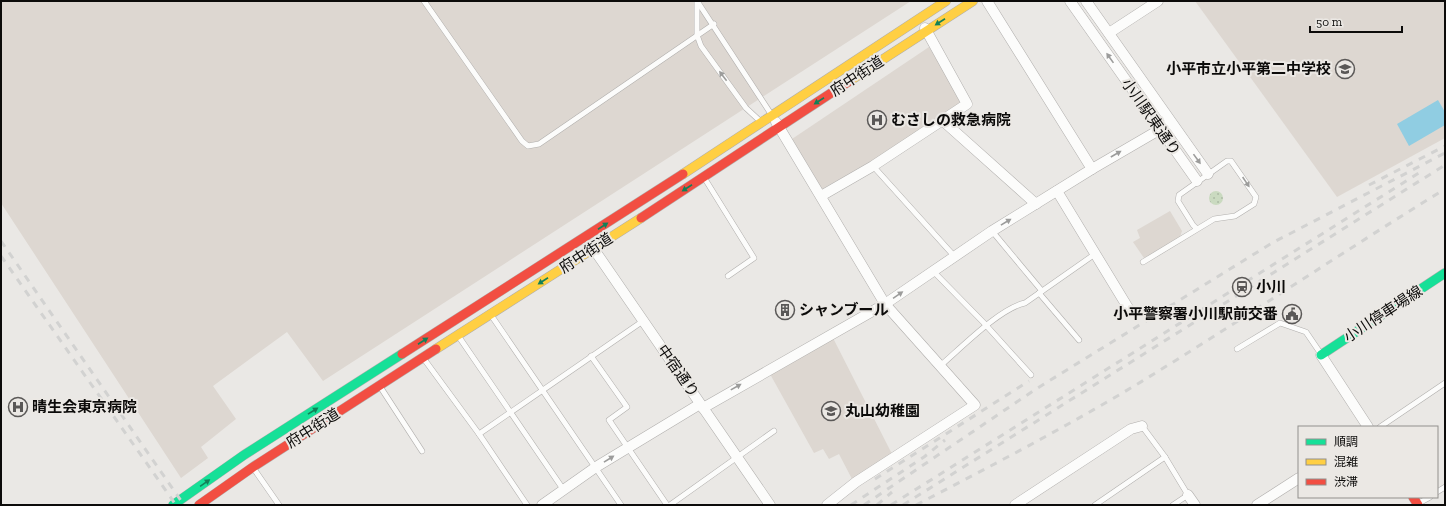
<svg xmlns="http://www.w3.org/2000/svg" width="1446" height="506" viewBox="0 0 1446 506" font-family="'Zilla Slab','Noto Sans JP',serif">
<style>
.built{fill:#ddd7d1}
.grass{fill:url(#grass-dots)}
.water{fill:#90cde2}
.lines{fill:none;stroke-linecap:round;stroke-linejoin:round}
.lane-casing{stroke:#b1afad;stroke-width:6}
.street-casing{stroke:#b1afad;stroke-width:11}
.fast-casing{stroke:#b1afad;stroke-width:10}
.slow-casing{stroke:#b1afad;stroke-width:10}
.jam-casing{stroke:#b1afad;stroke-width:10}
.lane{stroke:#fcfcfb;stroke-width:5}
.street{stroke:#fcfcfb;stroke-width:10}
.fast{stroke:#16e098;stroke-width:9}
.slow{stroke:#ffcf43;stroke-width:9}
.jam{stroke:#f24e42;stroke-width:9}
.rail{stroke:#d2d2d1;stroke-width:3;stroke-dasharray:7 7;stroke-linecap:butt}
.oneway{fill:#128058}
.oneway2{fill:#9c9c9b}
.labels{text-anchor:middle;stroke-width:4;stroke-linejoin:round;paint-order:stroke}
.poi-label{font-size:15px;font-weight:bold;fill:#0c0b0a;stroke:#ebe8e4;text-anchor:start}
.street-label{font-size:15px;fill:#0c0b0a;stroke:#ebe8e4}
</style>
<defs>
<pattern id="grass-dots" width="8" height="8" patternUnits="userSpaceOnUse"><rect width="8" height="8" fill="#cadac0"/><path d="M2 2h.1M6 6h.1" fill="none" stroke="#acbaa4" stroke-width="1.8" stroke-linecap="round"/></pattern>
</defs>
<rect width="100%" height="100%" fill="#eae8e5"/>
<g class="built">
<path d="M1 1H911L323 381 287 332 213 386 236 419 201 447 208 458 181 478 1 203Z"/>
<path d="M1195 1H1445V138L1337 197Z"/>
<path d="M929 47 962 102 876 159 822 189 792 139Z"/>
<path d="M1170 211 1182 231 1180 237 1144 258 1133 242 1140 238 1137 230Z"/>
<path d="M833 338 892 454 852 479 839 454 829 459 823 449 814 453 770 374Z"/>
</g>
<circle class="grass" cx="1216" cy="198" r="7"/>
<path class="water" d="M1438 100 1445 112V125L1409 146 1397 124Z"/>
<g class="lines">
<defs>
<g id="lane">
<path d="M424 1 522 141 528 146 539 144 714 24"/>
<path d="M697 1V35L701 46 746 108 760 121"/>
<path d="M697 1 771 114"/>
<path d="M873 166 955 257"/>
<path d="M705 179 754 258 728 276"/>
<path d="M992 231 1042 291"/>
<path d="M1143 262 1214 219 1235 216 1254 204 1256 197 1231 161H1227L1179 195 1178 201 1193 225 1197 229"/>
<path d="M933 271 984 323 1031 375"/>
<path d="M1039 293 1079 340"/>
<path d="M491 315 621 505"/>
<path d="M459 337 563 489"/>
<path d="M1237 349 1280 323 1306 332 1321 354"/>
<path d="M591 356 627 407 609 420 667 505"/>
<path d="M424 359 479 434 527 505"/>
<path d="M940 366C961 348 1000 308 1025 303L1095 254"/>
<path d="M381 388 422 451"/>
<path d="M1142 426 1165 457"/>
<path d="M1380 427 1445 383"/>
<path d="M479 434 643 321"/>
<path d="M254 469 279 505"/>
<path d="M1437 492 1445 487"/>
<path d="M1419 503 1430 497"/>
<path d="M670 505 774 431"/>
<path d="M1095 505 1165 457 1188 495 1173 505"/>
</g>
<g id="street">
<path d="M987 1 1092 169"/>
<path d="M1070 1 1197 181"/>
<path d="M1086 1 1208 174"/>
<path d="M1109 33 1158 1"/>
<path d="M942 120 1036 204"/>
<path d="M776 122 885 304 975 405 856 482 827 505"/>
<path d="M1057 191 1130 311"/>
<path d="M821 196 873 166 967 104 925 28"/>
<path d="M591 245 770 505"/>
<path d="M1321 355 1368 427"/>
<path d="M703 408 885 304 992 231 1092 169 1171 123"/>
<path d="M1188 495 1195 505"/>
<path d="M542 505 596 467 700 404"/>
<path d="M1015 505 1131 429 1142 426"/>
<path d="M1257 505 1299 478"/>
</g>
<g id="fast">
<path d="M1321 355 1445 273"/>
<path d="M173 505 244 455 402 354"/>
</g>
<g id="slow">
<path d="M851 80 973 1"/>
<path d="M683 174 946 1"/>
<path d="M436 349 641 218"/>
</g>
<g id="jam">
<path d="M641 218 851 80"/>
<path d="M402 354 683 174"/>
<path d="M1413 497 1418 505"/>
<path d="M199 505 253 467 436 349"/>
</g>
</defs>
<use href="#lane" class="lane-casing"/>
<use href="#street" class="street-casing"/>
<use href="#fast" class="fast-casing"/>
<use href="#slow" class="slow-casing"/>
<use href="#jam" class="jam-casing"/>
<use href="#lane" class="lane"/>
<use href="#street" class="street"/>
<use href="#fast" class="fast"/>
<use href="#slow" class="slow"/>
<use href="#jam" class="jam"/>
<g class="rail">
<path d="M1369 185 1445 146"/>
<path d="M1 241 184 505"/>
<path d="M1 256 176 505"/>
<path d="M875 479 1029 381"/>
<path d="M851 505 924 457 945 440"/>
<path d="M864 505 1036 389 1272 243 1445 153"/>
<path d="M877 505 892 492"/>
<path d="M891 505 1422 171"/>
<path d="M903 505 1445 165"/>
<path d="M916 505C993 465 1070 425 1144 380 1245 318 1344 251 1445 189"/>
</g>
</g>
<defs><path id="oneway-solid" d="M-6-.8H1V-3.2L6.5 0L1 3.2V.8H-6Z"/></defs>
<g class="oneway">
<use href="#oneway-solid" transform="translate(940 22) rotate(147)"/>
<use href="#oneway-solid" transform="translate(819 101) rotate(147)"/>
<use href="#oneway-solid" transform="translate(687 188) rotate(147)"/>
<use href="#oneway-solid" transform="translate(603 226) rotate(-33)"/>
<use href="#oneway-solid" transform="translate(543 281) rotate(147)"/>
<use href="#oneway-solid" transform="translate(423 341) rotate(-33)"/>
<use href="#oneway-solid" transform="translate(313 411) rotate(-32)"/>
<use href="#oneway-solid" transform="translate(205 483) rotate(-35)"/>
</g>
<g class="oneway2">
<use href="#oneway-solid" transform="translate(1110 58) rotate(-125)"/>
<use href="#oneway-solid" transform="translate(723 76) rotate(-127)"/>
<use href="#oneway-solid" transform="translate(1116 154) rotate(-30)"/>
<use href="#oneway-solid" transform="translate(1197 159) rotate(54)"/>
<use href="#oneway-solid" transform="translate(1246 182) rotate(56)"/>
<use href="#oneway-solid" transform="translate(1006 222) rotate(-31)"/>
<use href="#oneway-solid" transform="translate(898 295) rotate(-34)"/>
<use href="#oneway-solid" transform="translate(736 387) rotate(-29)"/>
<use href="#oneway-solid" transform="translate(609 459) rotate(-32)"/>
</g>
<defs>
<symbol id="school-ring" viewBox="-11 -11 22 22"><circle r="9.5" fill="#ebe8e4" stroke="#5a5857" stroke-width="1.5"/><path d="M0-5L7-2L0 1L-7-2ZM-4 1L0 2.5L4 1V4Q0 6-4 4Z" fill="#5a5857"/></symbol>
<symbol id="hospital-ring" viewBox="-11 -11 22 22"><circle r="9.5" fill="#ebe8e4" stroke="#5a5857" stroke-width="1.5"/><path d="M-5-5h3v3.5h4V-5h3V5h-3V1.5h-4V5h-3Z" fill="#5a5857"/></symbol>
<symbol id="station-ring" viewBox="-11 -11 22 22"><circle r="9.5" fill="#ebe8e4" stroke="#5a5857" stroke-width="1.5"/><path d="M-3-6H3Q5-6 5-4V2Q5 4 3 4L4.5 6H3L1.5 4h-3L-3 6H-4.5L-3 4Q-5 4-5 2V-4Q-5-6-3-6ZM-3.5-4v3h7v-3ZM-3.5 1v1.5H-2V1ZM2 1v1.5H3.5V1Z" fill="#5a5857"/></symbol>
<symbol id="building-ring" viewBox="-11 -11 22 22"><circle r="9.5" fill="#ebe8e4" stroke="#5a5857" stroke-width="1.5"/><path d="M-4-6H4V6H1V3H-1V6H-4ZM-2.5-4.3h1.7v1.8h-1.7ZM.8-4.3h1.7v1.8H.8ZM-2.5-1h1.7V.8h-1.7ZM.8-1h1.7V.8H.8Z" fill="#5a5857"/></symbol>
<symbol id="civic-ring" viewBox="-11 -11 22 22"><circle r="9.5" fill="#ebe8e4" stroke="#5a5857" stroke-width="1.5"/><path d="M-.6-6.5H3V-4.5H.6V-3L4-1V1h2V6H-6V1h2V-1L-.6-3ZM-1.2 2.5V6h2.4V2.5Z" fill="#5a5857"/></symbol>
</defs>
<g fill-rule="evenodd">
<use href="#school-ring" x="1334" y="58" width="22" height="22"/>
<use href="#hospital-ring" x="866" y="109" width="22" height="22"/>
<use href="#station-ring" x="1231" y="276" width="22" height="22"/>
<use href="#building-ring" x="774" y="299" width="22" height="22"/>
<use href="#civic-ring" x="1281" y="303" width="22" height="22"/>
<use href="#hospital-ring" x="7" y="396" width="22" height="22"/>
<use href="#school-ring" x="820" y="400" width="22" height="22"/>
</g>
<g class="labels">
<g class="poi-label">
<text x="1331" y="74" text-anchor="end">小平市立小平第二中学校</text>
<text x="891" y="125">むさしの救急病院</text>
<text x="1256" y="292">小川</text>
<text x="799" y="315">シャンブール</text>
<text x="1278" y="319" text-anchor="end">小平警察署小川駅前交番</text>
<text x="32" y="412">晴生会東京病院</text>
<text x="845" y="416">丸山幼稚園</text>
</g>
<g class="street-label">
<text transform="translate(857 76) rotate(-33)" y="5">府中街道</text>
<text transform="translate(1151 117) rotate(55)" y="5">小川駅東通り</text>
<text transform="translate(586 253) rotate(-33)" y="5">府中街道</text>
<text transform="translate(1383 314) rotate(-33)" y="5">小川停車場線</text>
<text transform="translate(678 371) rotate(55)" y="5">中宿通り</text>
<text transform="translate(313 428) rotate(-32)" y="5">府中街道</text>
</g>
</g>
<rect width="1446" height="506" fill="none" stroke="#0c0b0a" stroke-width="4"/>
<rect x="1298" y="426" width="140" height="72" fill="#ebe8e4" stroke="#92908d"/>
<rect x="1306" y="439" width="20" height="6" fill="#16e098" stroke="#92908d"/>
<text x="1334" y="446" font-size="12" fill="#0c0b0a">順調</text>
<rect x="1306" y="459" width="20" height="6" fill="#ffcf43" stroke="#92908d"/>
<text x="1334" y="466" font-size="12" fill="#0c0b0a">混雑</text>
<rect x="1306" y="479" width="20" height="6" fill="#f24e42" stroke="#92908d"/>
<text x="1334" y="486" font-size="12" fill="#0c0b0a">渋滞</text>
<path d="M1310 26v6h92v-6" fill="none" stroke="#0c0b0a" stroke-width="2"/>
<text x="1316" y="26" font-size="12" fill="#0c0b0a" stroke="#ebe8e4" stroke-width="3" paint-order="stroke">50 m</text>
</svg>
